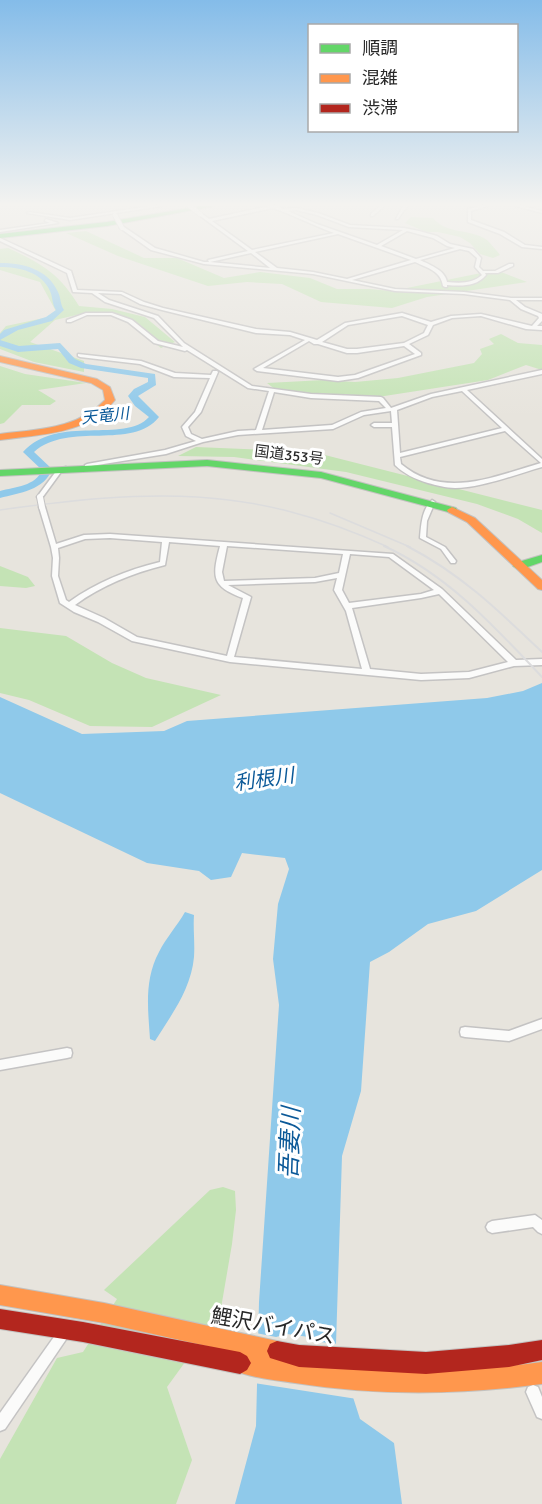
<svg xmlns="http://www.w3.org/2000/svg" width="542" height="1504" viewBox="0 0 542 1504" font-family="Signika,'Noto Sans JP',sans-serif">
<style>
.green{fill:#c4e3b5}
.water{fill:#8fc9ea}
.pier{fill:#e7e4dd}
.lines{fill:none;stroke-linecap:round;stroke-linejoin:round}
.river{fill:#8fc9ea;fill-rule:evenodd}
.street-casing{stroke:#c4c3c3;stroke-width:3}
.fast-casing{stroke:#c3c2c0;stroke-width:2}
.slow-casing{stroke:#c3c2c0;stroke-width:2}
.jam-casing{stroke:#c3c2c0;stroke-width:2}
.street{fill:#fbfbfa;fill-rule:evenodd}
.fast{fill:#63d668;fill-rule:evenodd}
.slow{fill:#ff974d;fill-rule:evenodd}
.jam{fill:#b3261e;fill-rule:evenodd}
.rail-far1{stroke:#dcdcdd;stroke-width:1.5}
.rail{stroke:#dcdcdd;stroke-width:2}
.street-bridge-far1-casing{stroke:#c4c3c3;stroke-width:6;stroke-linecap:butt}
.street-bridge-casing{stroke:#c4c3c3;stroke-width:8;stroke-linecap:butt}
.street-bridge-far1{stroke:#fbfbfa;stroke-width:4.5}
.street-bridge{stroke:#fbfbfa;stroke-width:6}
.labels{text-anchor:middle;stroke-width:6;stroke-linejoin:round;paint-order:stroke}
.far-street-label{font-size:15px;fill:#282828;stroke:#fff}
.far-water-label{font-size:16px;font-style:italic;fill:#0b5998;stroke:#fff}
.water-label{font-size:20px;font-style:italic;fill:#0b5998;stroke:#fff}
.near-street-label{font-size:21px;fill:#282828;stroke:#fff}
.near-water-label{font-size:24px;font-style:italic;fill:#0b5998;stroke:#fff}
</style>
<rect width="100%" height="100%" fill="#e7e4dd"/>
<g class="green">
<path d="M411 217 433 218C447 235 470 228 487 240 491 244 496 250 500 255L493 258 480 254 470 243 460 237 438 232H426L405 223Z"/>
<path d="M86 231 144 258H177L224 278 260 272 310 278 337 289H369L392 291 496 270 527 282 427 297 392 308 321 302 282 284 247 282 208 286 118 256 66 233Z"/>
<path d="M8 248C42 264 59 273 79 306L112 309 145 317 175 342 161 348 121 316 85 313 55 320 30 342 84 361V372L34 362 0 349V333L6 326 58 315 40 282 0 270V249Z"/>
<path d="M501 334 518 343 542 345V370L526 365 488 380 365 399 314 395 276 390 267 383 324 380 355 382 398 378 474 363 482 354 480 349 494 344 489 339Z"/>
<path d="M0 366 25 374 86 383 38 390 56 401 50 405H22L4 423 0 424Z"/>
<path d="M196 447 313 452 542 510V533L518 519 477 504 346 472 234 457 178 456Z"/>
<path d="M0 566 28 577 35 586 26 588 0 586Z"/>
<path d="M0 628 66 636 112 663 146 678 221 695 152 727 90 726 29 700 0 693Z"/>
<path d="M223 1187 235 1191 236 1210 232 1244 220 1314 167 1387 192 1460 176 1504H0V1459L57 1358 83 1352 117 1299 104 1290 210 1190Z"/>
</g>
<g class="water">
<path d="M542 683V870L476 911 428 924 389 952 370 962 361 1091 342 1156 336 1344 360 1419 394 1443 402 1504H235L256 1426 259 1302 279 1005 273 959 278 904 289 869 285 858 242 853 231 877 211 880 199 871 147 863 0 793V697L82 734 164 731 187 721 487 698 523 691Z"/>
<path d="M185 912 194 915C193 929 195 942 194 957 191 989 172 1014 155 1041L150 1039C148 1009 144 980 159 952 166 938 177 926 185 912Z"/>
</g>
<path class="pier" d="M256 1333 276 1337 287 1334 309 1337 311 1341 339 1344 357 1399 254 1383Z"/>
<g class="lines">
<path class="river" d="M0 263C23 263 48 269 58 292 61 298 60 304 64 310L52 321 18 330 0 340 19 346 60 343 75 359 86 364 155 374 156 385 138 396 159 417C132 451 69 421 34 452L52 469C45 490 19 493 0 498V491C15 487 36 486 42 470L23 452C57 414 125 444 149 417L135 406 128 396 134 389 148 382V378L81 368 69 363 58 349 18 352 0 346V334L4 330 46 317 56 310C52 304 53 298 50 291 42 272 19 267 0 267Z"/>
<defs>
<g id="street">
<path d="M151 206H162L70 220 27 213 29 212 70 218Z"/>
<path d="M269 206H278L283 209 296 208 318 213 350 225 404 228 419 231 437 236 450 244 473 249 481 258 479 267 483 271H495L509 264H513V266L498 273H485L486 275C476 287 461 286 447 285V287H445L443 286C441 271 428 268 415 262L352 280 395 289 464 292 511 298H542V300H516L525 307 542 314V321L537 326H542V330L526 329 481 316 452 318 433 325 428 335 409 344 421 353V355L358 378 338 381 257 371 254 369 305 340 290 335 256 333 162 310 140 304 121 294 98 293 109 300 158 316 184 343 252 386 311 394 381 397 383 398 391 408 431 394 542 370V374L467 390 542 459V467C517 474 481 488 455 488 446 488 436 485 428 483 415 479 404 474 395 465L392 427H374L371 425 374 423H392L391 411 364 415 333 429 238 435 203 442 166 454 85 467V465L87 464 165 450 196 441 186 436 182 427 195 412 210 378 174 377 140 364 80 357 78 356V354L141 361 175 373 211 375 213 371H217L218 372 201 412 188 427 191 434 202 439 238 431 256 430 269 391 248 388 187 350 185 351 154 343 128 322 111 315H87L71 322H67V320L86 313H112L132 320 158 341 183 347 154 318 105 302 92 293 73 292 67 273 0 241V238L71 271 77 290 122 292 144 302 163 308 256 329 290 332 317 340 345 323 402 313 431 322 451 316 481 314 532 326 539 318 538 316 521 309 510 300 464 294 395 291 313 274 204 264 151 250 120 228 124 227 155 248 204 262H209L208 260 248 251 199 215V213H201L209 219ZM273 208C293 215 313 225 334 233L252 250 212 221ZM296 210 317 215 349 227 403 230 377 245 317 224 288 211ZM407 231 433 238 447 246 455 248 416 259 381 246ZM338 234 411 260 347 279 313 272 277 268 255 252ZM460 249 469 251 477 258 475 267 482 275C472 284 460 283 447 282 445 270 430 265 420 260ZM251 253 270 268 210 262ZM402 316 428 325 424 333 404 343 357 349H347L322 342 348 325ZM309 341 314 344H318L347 353H357L404 346 415 354 355 375 338 377 263 368ZM462 391 502 428 400 453 397 410 432 397ZM274 392 311 398 379 401 386 408 361 412 332 425 262 430ZM505 431 541 463C495 476 444 500 401 464L400 457Z"/>
<path d="M380 206H384L373 216H371V214Z"/>
<path d="M403 206H407L398 219H396Z"/>
<path d="M480 206H487L471 211V220L504 232 525 245 542 247V249L522 247 500 234 468 222V209Z"/>
<path d="M516 206H523L542 211V213Z"/>
<path d="M46 219 58 223 0 232V230L50 223 45 221Z"/>
<path d="M66 467 68 468V470L61 472 42 498H38L37 497 57 470Z"/>
<path d="M432 500 435 502 427 521 426 537 445 547 456 561 455 563H451L441 549 420 538C421 525 422 509 432 500Z"/>
<path d="M42 505 45 507 56 544 84 535 110 534 393 554 442 589 516 660 542 659V665L514 666 469 678 421 680 230 662 132 641 98 622 74 612 60 603 52 576 53 558 51 547 39 507ZM110 538 162 542 160 562C127 570 97 582 69 602L66 600 58 576 59 558 58 548 85 539ZM169 542 220 546C212 577 211 586 243 598L227 656 137 637 104 618 75 605C102 585 133 573 165 565ZM227 546 343 554 339 573 315 578 224 581 222 572ZM350 554 389 557 434 590 421 594 349 603 342 590ZM337 578 334 590 346 611 362 669 234 657 251 597 228 585 315 582ZM439 594 508 662 469 672 421 674 370 669 352 608 421 598Z"/>
<path d="M542 1019V1029L509 1041 465 1037 461 1036 460 1032 461 1028 465 1027 509 1031Z"/>
<path d="M67 1048 71 1049 72 1053 71 1057 67 1058 0 1070V1060Z"/>
<path d="M535 1215 542 1220V1234L538 1232 533 1227 492 1233 488 1231 486 1227 488 1223 492 1221Z"/>
<path d="M65 1325 69 1327 71 1331 69 1335 5 1429 0 1431V1413L61 1327Z"/>
<path d="M533 1385 538 1387 542 1397V1419L537 1417 526 1392 528 1387Z"/>
</g>
<g id="fast">
<path d="M200 206H215L107 226 0 238V234L107 222Z"/>
<path d="M207 460 321 472 456 508 457 510 452 513 321 478 207 466 0 476V470Z"/>
<path d="M542 555V562L519 570 513 566 515 563Z"/>
</g>
<g id="slow">
<path d="M0 356 97 379 110 387 115 400C87 435 41 434 0 440V434C38 429 78 429 105 400L103 390 91 383 0 362Z"/>
<path d="M452 507 475 518 542 580V590L538 589 467 522 448 512 447 510Z"/>
<path d="M0 1285 104 1303 277 1341 284 1344 287 1351 284 1358 281 1360C369 1373 454 1374 542 1362V1384C459 1395 378 1396 295 1383 275 1380 252 1378 233 1370L229 1363 233 1356 238 1353 104 1323 0 1305Z"/>
</g>
<g id="jam">
<path d="M0 1309 83 1322 240 1352 247 1356 251 1363 247 1370 240 1374 83 1342 0 1329Z"/>
<path d="M542 1340V1360L509 1367 426 1374 299 1367 270 1358 267 1351 270 1344 277 1341 299 1345 426 1352 509 1345Z"/>
</g>
</defs>
<use href="#street" class="street-casing"/>
<use href="#fast" class="fast-casing"/>
<use href="#slow" class="slow-casing"/>
<use href="#jam" class="jam-casing"/>
<use href="#street" class="street"/>
<use href="#fast" class="fast"/>
<use href="#slow" class="slow"/>
<use href="#jam" class="jam"/>
<g class="rail-far1">
<path d="M0 510C147 490 249 483 388 547"/>
<path d="M330 513 410 547"/>
</g>
<g class="rail">
<path d="M384 546C448 575 495 627 542 677"/>
<path d="M407 546C461 574 498 610 542 652"/>
</g>
<defs>
<g id="street-bridge-far1">
<path d="M190 206 200 214"/>
<path d="M115 215 122 228"/>
</g>
<path id="street-bridge" d="M40 497 42 507"/>
</defs>
<use href="#street-bridge-far1" class="street-bridge-far1-casing"/>
<use href="#street-bridge" class="street-bridge-casing"/>
<use href="#street-bridge-far1" class="street-bridge-far1"/>
<use href="#street-bridge" class="street-bridge"/>
</g>
<linearGradient id="sky" x2="0" y2="1"><stop stop-color="#84bce9"/><stop offset="0.49" stop-color="#f4f3f0"/><stop offset="1" stop-color="#f4f3f0" stop-opacity="0"/></linearGradient>
<rect width="542" height="417" fill="url(#sky)"/>
<g class="labels">
<g class="far-street-label">
<text transform="translate(289 455) rotate(7)" y="5">国道353号</text>
</g>
<g class="far-water-label">
<text transform="translate(105 415) rotate(-6)" y="6">天竜川</text>
</g>
<g class="water-label">
<text transform="translate(264 779) rotate(-8)" y="7">利根川</text>
</g>
<g class="near-street-label">
<text transform="translate(273 1326) rotate(10)" y="7">鯉沢バイパス</text>
</g>
<g class="near-water-label">
<text transform="translate(290 1143) rotate(-88)" y="8">吾妻川</text>
</g>
</g>
<rect x="308" y="24" width="210" height="108" fill="#ffffff" stroke="#a9a9a9" stroke-width="1.5"/>
<rect x="320" y="44" width="30" height="9" fill="#63d668" stroke="#a9a9a9" stroke-width="1.5"/>
<text x="362" y="54" font-size="18" fill="#282828">順調</text>
<rect x="320" y="74" width="30" height="9" fill="#ff974d" stroke="#a9a9a9" stroke-width="1.5"/>
<text x="362" y="84" font-size="18" fill="#282828">混雑</text>
<rect x="320" y="104" width="30" height="9" fill="#b3261e" stroke="#a9a9a9" stroke-width="1.5"/>
<text x="362" y="114" font-size="18" fill="#282828">渋滞</text>
</svg>
